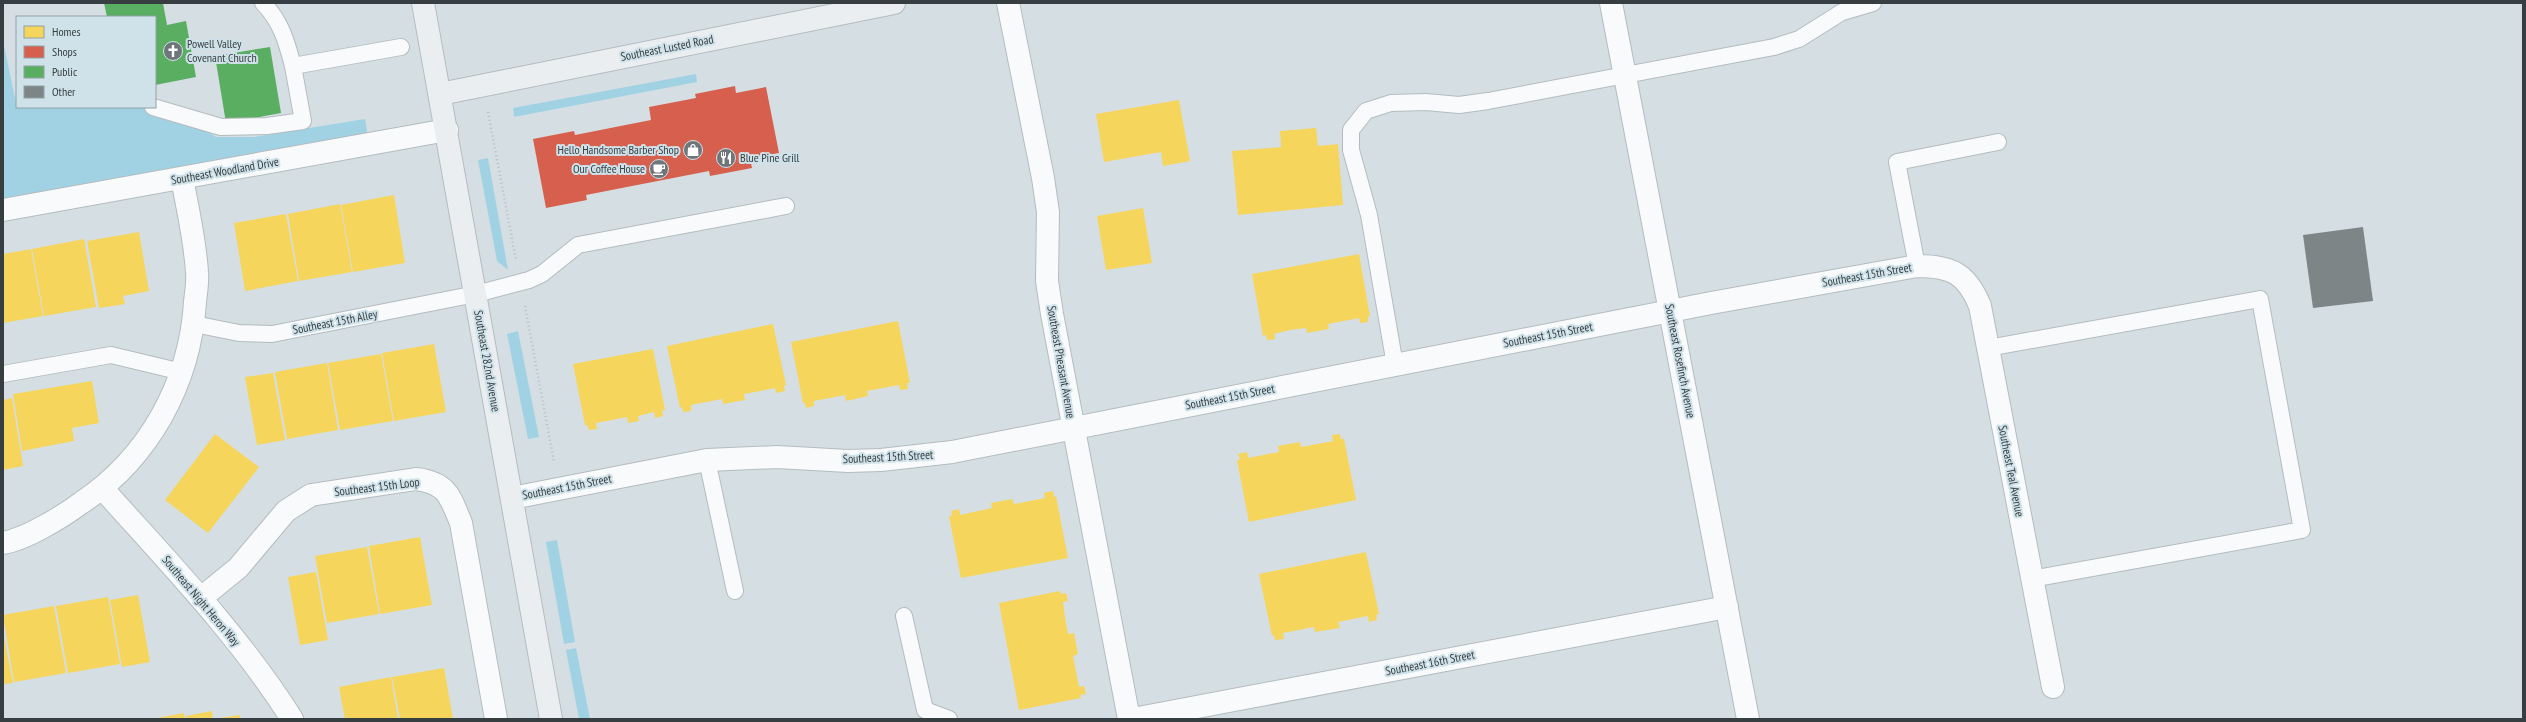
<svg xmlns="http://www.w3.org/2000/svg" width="2526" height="722" viewBox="0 0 2526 722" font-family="'PT Sans Narrow',sans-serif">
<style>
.green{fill:#a1d2e4}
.homes{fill:#f6d55c}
.shops{fill:#d6604d}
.public{fill:#5aae61}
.building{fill:#7d8587}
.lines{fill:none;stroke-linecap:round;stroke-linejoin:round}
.service-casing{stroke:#b4bcbf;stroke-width:18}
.minor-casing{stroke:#b4bcbf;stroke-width:24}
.secondary-casing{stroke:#b4bcbf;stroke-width:24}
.path{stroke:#babebf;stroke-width:2.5;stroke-dasharray:1 3;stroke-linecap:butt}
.service{stroke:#f9fafb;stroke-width:16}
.minor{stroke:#f9fafb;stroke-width:22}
.secondary{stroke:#ebeef1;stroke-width:22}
.labels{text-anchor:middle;stroke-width:4;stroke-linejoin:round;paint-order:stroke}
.poi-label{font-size:12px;fill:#373e41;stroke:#cfe2e9;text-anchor:start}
.street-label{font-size:12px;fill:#373e41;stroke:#cfe2e9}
</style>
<rect width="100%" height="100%" fill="#d5dfe3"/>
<g class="green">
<path d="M3 41 17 107H145L204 129 216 137H254L365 119 368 137 3 201Z"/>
<path d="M696 74 697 82 514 117 513 108Z"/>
<path d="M488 158 508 270 497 261 478 160Z"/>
<path d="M518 331 539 437 528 439 507 334Z"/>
<path d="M557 540 575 642 564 644 546 542Z"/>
<path d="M576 648 590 719H579L566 650Z"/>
</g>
<g class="homes">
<path d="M1179 100 1190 161 1163 166 1161 152 1104 162 1096 114Z"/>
<path d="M1316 128 1318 146 1338 144 1343 205 1238 215 1232 151 1281 147 1280 131Z"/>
<path d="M394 195 405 263 353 272 341 205Z"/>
<path d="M340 204 352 272 299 281 288 214Z"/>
<path d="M1143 208 1152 263 1106 270 1097 216Z"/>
<path d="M286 214 298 281 245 291 234 223Z"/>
<path d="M139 232 149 291 123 296 125 304 99 308 87 241Z"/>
<path d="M84 239 96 307 44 316 32 249Z"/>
<path d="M31 249 43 316 3 323V254Z"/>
<path d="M1359 254 1370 316 1368 317V322L1360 323 1359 318 1328 324 1329 329 1307 333 1306 328 1290 330 1274 334 1275 339 1267 340 1266 335 1263 336 1252 274Z"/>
<path d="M898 321 910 383H907L908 389 900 390 899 385 867 391 868 396 846 401 845 395 830 398 814 401V406L806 408 805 403H803L791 342Z"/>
<path d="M773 324 786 385 784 386 785 391 776 393 775 388 744 394 745 400 723 404 722 399 691 405V411L683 412 682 407 680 408 667 346Z"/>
<path d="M434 344 446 412 394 421 382 353Z"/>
<path d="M653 349 665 410 662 411 663 416 655 418 654 412 638 416 639 421 628 423 627 417 612 420 596 423 597 429 589 430 587 425H585L573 364Z"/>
<path d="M381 354 393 421 340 430 328 363Z"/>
<path d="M327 363 338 430 287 439 275 372Z"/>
<path d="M273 373 285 440 257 445 245 377Z"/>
<path d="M92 381 99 423 72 428 74 441 22 451 13 394Z"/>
<path d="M12 398 23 466 3 470V400Z"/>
<path d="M215 434 259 467 208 533 165 500Z"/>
<path d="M1340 434 1341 439H1344L1356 500 1249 522 1237 460H1240L1238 454 1247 452 1248 458 1279 452 1278 446 1300 442 1301 447 1333 441 1332 435Z"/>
<path d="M1053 491 1054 497 1056 496 1068 558 961 578 949 516H952L951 511 959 509 960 515 992 508 991 503 1012 499 1014 504 1030 501 1045 498 1044 493Z"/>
<path d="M420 537 432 605 380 614 369 546Z"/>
<path d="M367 547 379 614 327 623 315 556Z"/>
<path d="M1366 552 1379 614 1376 615 1377 620 1369 622 1368 616 1338 622 1340 628 1315 632 1314 627 1283 633 1284 639 1275 640 1274 635 1272 636 1259 574Z"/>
<path d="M316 572 328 640 300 645 288 577Z"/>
<path d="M1060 591 1061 594 1066 593 1068 601 1063 602 1065 617 1068 634 1074 633 1078 654 1073 656 1079 687 1084 686 1086 694 1080 695 1081 698 1019 710 999 603Z"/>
<path d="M138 595 150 662 122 667 110 600Z"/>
<path d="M108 597 120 664 68 673 56 606Z"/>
<path d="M54 606 66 673 14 682 3 615Z"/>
<path d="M3 632 13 683 3 684Z"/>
<path d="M444 668 453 719H400L392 677Z"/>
<path d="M391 677 398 719H345L339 687Z"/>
<path d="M212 711 213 719H187L186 716Z"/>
<path d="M184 713 185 719H157V718Z"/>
<path d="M240 715V719H220V718Z"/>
</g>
<path class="shops" d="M735 86 736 93 766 87 779 153 750 158 752 168 710 176 709 171 586 195 587 200 546 208 533 139 574 131 575 135 651 120 649 107 696 98 695 94Z"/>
<g class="public">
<path d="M104 3H163L167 25 186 21 196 77 155 85V17H107Z"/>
<path d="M270 47 281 113 226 123 215 56Z"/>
</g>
<path class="building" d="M2363 227 2373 301 2313 308 2303 235Z"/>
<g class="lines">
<defs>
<g id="service">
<path d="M263 3C281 21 287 43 293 66L401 47"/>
<path d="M153 107 221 127 267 126 303 121 293 66"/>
<path d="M1917 266 1897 162 1998 142"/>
<path d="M194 324 239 333 272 334 476 294 529 280 542 274 578 245 786 206"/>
<path d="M1988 348 2260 299 2302 530 2032 579"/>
<path d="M1395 365 1369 215 1351 150V130L1366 111 1391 103 1426 102 1459 105 1488 101 1774 47 1799 39 1842 12 1873 3"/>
<path d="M3 374 111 355 182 372"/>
<path d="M707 460 735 591"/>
<path d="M904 616 925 710 949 719"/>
</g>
<g id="minor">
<path d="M1008 3 1043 178 1048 212 1047 281 1052 314 1129 719"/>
<path d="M1611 3 1748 719"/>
<path d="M3 210 447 130"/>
<path d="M103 489C169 563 239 635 292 719"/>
<path d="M512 498 707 460 777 457 848 461 881 460 952 452 1711 303 1917 266C1952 266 1967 274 1980 306L2053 687"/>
<path d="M3 543C26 539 62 517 81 503 149 458 190 383 195 302 196 292 198 282 197 272 195 241 188 209 182 179"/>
<path d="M201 598 238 568 286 511 311 495 416 479C448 483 450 497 461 523L496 719"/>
<path d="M1133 719 1727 607"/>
</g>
<g id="secondary">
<path d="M423 3 551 719"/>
<path d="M440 94 894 3"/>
</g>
</defs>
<use href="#service" class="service-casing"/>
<use href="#minor" class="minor-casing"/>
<use href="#secondary" class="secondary-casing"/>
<g class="path">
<path d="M488 112 516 260"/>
<path d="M525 306 554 462"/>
</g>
<use href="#service" class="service"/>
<use href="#minor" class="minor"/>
<use href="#secondary" class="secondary"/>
</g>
<defs>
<symbol id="church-disc" viewBox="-11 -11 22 22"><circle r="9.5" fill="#6e767a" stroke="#cfe2e9"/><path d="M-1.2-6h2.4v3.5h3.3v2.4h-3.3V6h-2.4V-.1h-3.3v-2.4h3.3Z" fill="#fff"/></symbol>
<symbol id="shop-disc" viewBox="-11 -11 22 22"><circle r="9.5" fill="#6e767a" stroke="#cfe2e9"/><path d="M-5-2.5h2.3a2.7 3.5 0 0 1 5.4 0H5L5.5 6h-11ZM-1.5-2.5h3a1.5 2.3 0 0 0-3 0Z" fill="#fff"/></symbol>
<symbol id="restaurant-disc" viewBox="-11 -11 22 22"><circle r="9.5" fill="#6e767a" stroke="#cfe2e9"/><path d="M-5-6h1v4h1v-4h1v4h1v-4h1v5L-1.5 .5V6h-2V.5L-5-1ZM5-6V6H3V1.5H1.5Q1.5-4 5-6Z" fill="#fff"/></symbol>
<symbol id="cafe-disc" viewBox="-11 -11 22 22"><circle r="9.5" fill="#6e767a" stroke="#cfe2e9"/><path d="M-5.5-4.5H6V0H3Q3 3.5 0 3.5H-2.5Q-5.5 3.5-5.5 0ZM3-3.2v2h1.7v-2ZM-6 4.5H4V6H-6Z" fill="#fff"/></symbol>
</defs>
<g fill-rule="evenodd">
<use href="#church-disc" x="162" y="40" width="22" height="22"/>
<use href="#shop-disc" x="682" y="139" width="22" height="22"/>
<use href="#restaurant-disc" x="715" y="147" width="22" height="22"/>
<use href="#cafe-disc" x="648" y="158" width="22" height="22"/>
</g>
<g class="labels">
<g class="poi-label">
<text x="187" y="48">Powell Valley<tspan x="187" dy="14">Covenant Church</tspan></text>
<text x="679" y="154" text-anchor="end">Hello Handsome Barber Shop</text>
<text x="740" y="162">Blue Pine Grill</text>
<text x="645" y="173" text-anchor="end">Our Coffee House</text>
</g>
<g class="street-label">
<text transform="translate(667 48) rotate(-11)" y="4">Southeast Lusted Road</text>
<text transform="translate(225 171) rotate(-10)" y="4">Southeast Woodland Drive</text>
<text transform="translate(1867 275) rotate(-10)" y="4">Southeast 15th Street</text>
<text transform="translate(335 322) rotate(-11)" y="4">Southeast 15th Alley</text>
<text transform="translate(1548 335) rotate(-11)" y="4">Southeast 15th Street</text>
<text transform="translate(487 361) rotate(80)" y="4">Southeast 282nd Avenue</text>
<text transform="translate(1680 361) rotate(79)" y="4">Southeast Rosefinch Avenue</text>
<text transform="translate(1061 362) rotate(80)" y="4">Southeast Pheasant Avenue</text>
<text transform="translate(1230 397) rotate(-11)" y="4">Southeast 15th Street</text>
<text transform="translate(888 457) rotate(-3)" y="4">Southeast 15th Street</text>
<text transform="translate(2011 471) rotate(79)" y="4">Southeast Teal Avenue</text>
<text transform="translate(377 487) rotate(-7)" y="4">Southeast 15th Loop</text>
<text transform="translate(567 487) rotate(-11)" y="4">Southeast 15th Street</text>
<text transform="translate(201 601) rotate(50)" y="4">Southeast Night Heron Way</text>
<text transform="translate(1430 663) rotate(-11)" y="4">Southeast 16th Street</text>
</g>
</g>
<rect width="2526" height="722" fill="none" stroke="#373e41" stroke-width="8"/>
<rect x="16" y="16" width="140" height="92" fill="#cfe2e9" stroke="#92a0a6"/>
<rect x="24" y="26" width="20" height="12" fill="#f6d55c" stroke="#92a0a6"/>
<text x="52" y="36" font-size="12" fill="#373e41">Homes</text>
<rect x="24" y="46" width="20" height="12" fill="#d6604d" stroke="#92a0a6"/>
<text x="52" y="56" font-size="12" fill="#373e41">Shops</text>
<rect x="24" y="66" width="20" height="12" fill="#5aae61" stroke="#92a0a6"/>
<text x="52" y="76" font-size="12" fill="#373e41">Public</text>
<rect x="24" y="86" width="20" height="12" fill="#7d8587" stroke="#92a0a6"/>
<text x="52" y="96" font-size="12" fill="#373e41">Other</text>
</svg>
